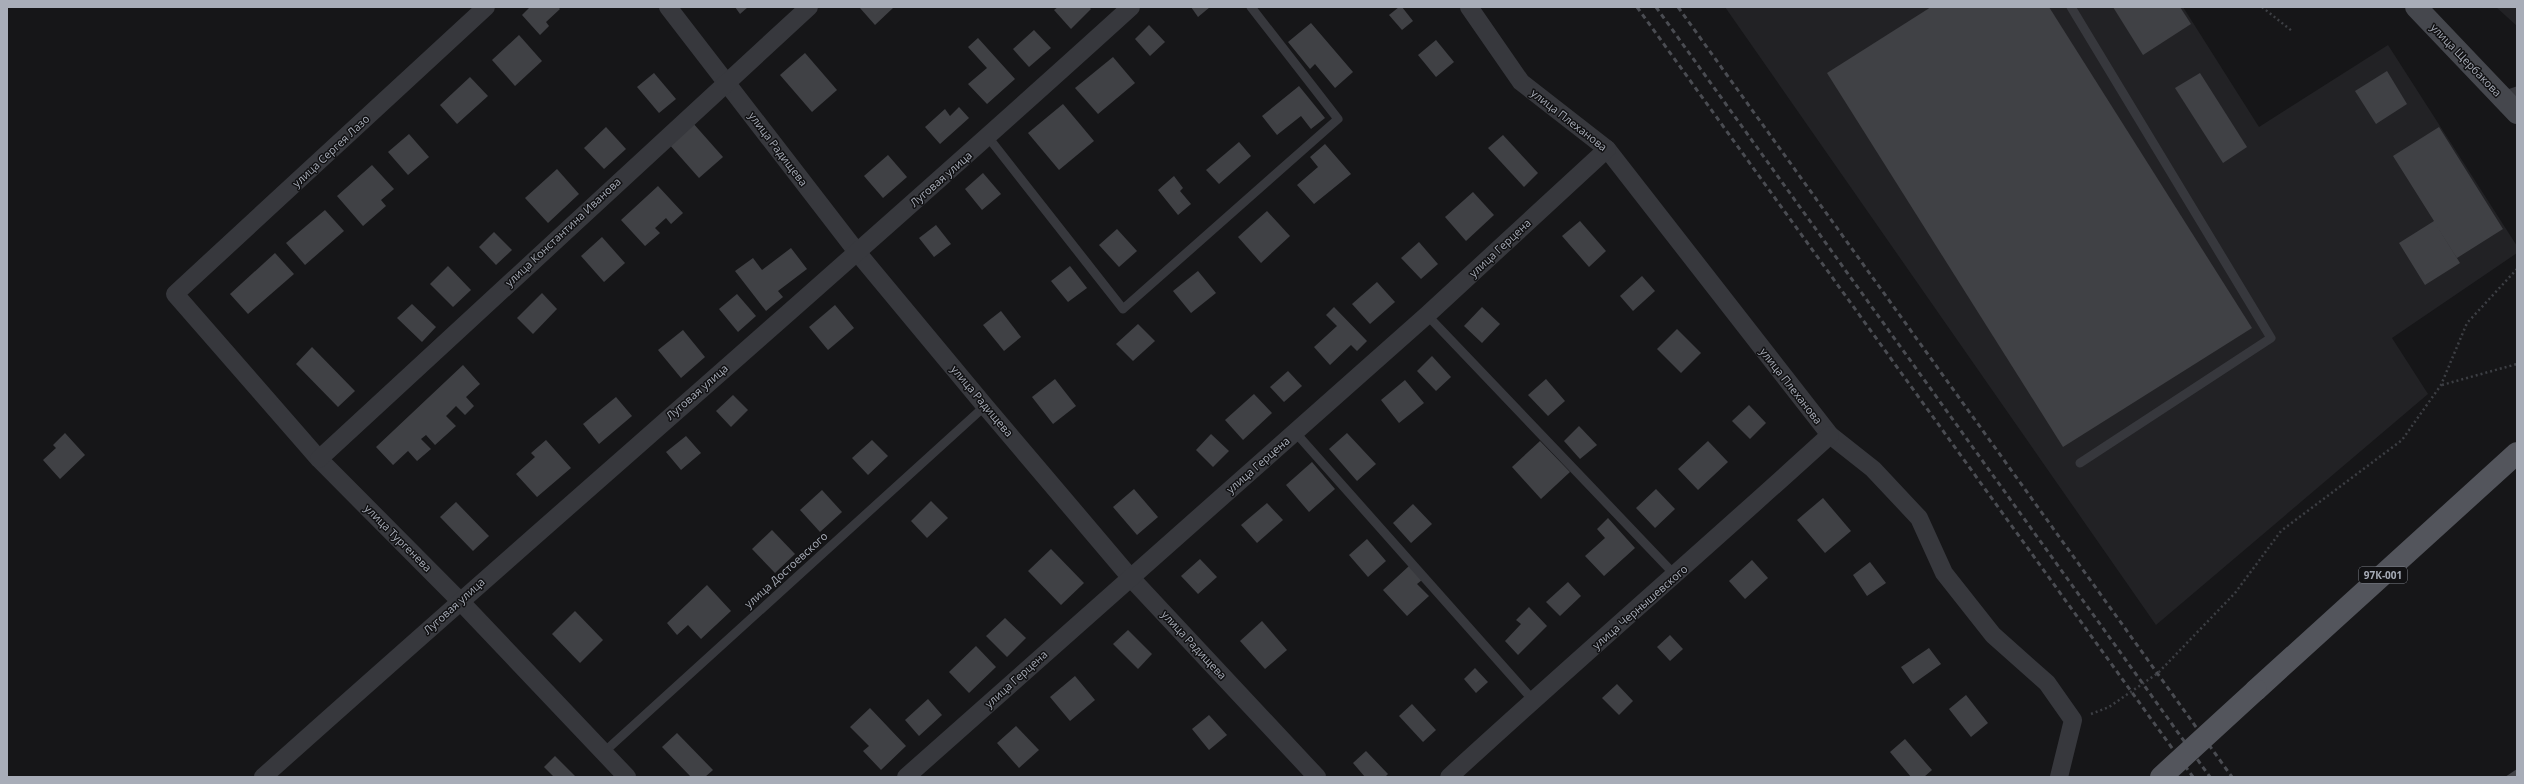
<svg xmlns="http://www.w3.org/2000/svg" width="2524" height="784" viewBox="0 0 2524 784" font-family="'Open Sans',sans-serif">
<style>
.built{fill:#222225}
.building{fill:#404145}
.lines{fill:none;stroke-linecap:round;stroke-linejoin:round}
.path{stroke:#3d3f44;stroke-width:2.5;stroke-dasharray:2 3;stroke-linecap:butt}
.lane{stroke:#37383d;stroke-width:9}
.street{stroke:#37383d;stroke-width:18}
.secondary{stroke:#45474d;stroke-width:22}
.primary{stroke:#53555c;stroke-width:22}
.rail{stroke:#4a4c52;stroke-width:3;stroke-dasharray:5 4;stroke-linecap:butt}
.primary-bridge{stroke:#53555c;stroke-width:22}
.labels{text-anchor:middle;stroke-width:3;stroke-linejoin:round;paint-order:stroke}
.shield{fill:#111113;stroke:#7b7e86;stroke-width:1}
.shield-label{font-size:10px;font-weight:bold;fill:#a8adb8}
.street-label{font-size:11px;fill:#a8adb8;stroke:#111113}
</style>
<rect width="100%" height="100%" fill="#161618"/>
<g class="built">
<path d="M1725 7H2183L2259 127 2388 45 2517 246V253L2392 338 2428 394 2156 625Z"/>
<path d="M2496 7H2517V26Z"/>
</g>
<g class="building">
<path d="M530 7H558L560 9 546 22 549 26 540 35 522 15Z"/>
<path d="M735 7H748L740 14Z"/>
<path d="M861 7H892L893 8 875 25 860 8Z"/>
<path d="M1058 7H1089L1091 9 1071 29 1054 10Z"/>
<path d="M1191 7H1210L1198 17Z"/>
<path d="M1399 7H1402L1413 21 1402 30 1389 15Z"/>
<path d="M1931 7H2049L2252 328 2063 447 1827 73Z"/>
<path d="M2113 7H2180L2191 24 2143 55Z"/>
<path d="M1311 23 1353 72 1335 88 1315 64 1310 69 1288 42Z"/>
<path d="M1149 25 1165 42 1150 56 1135 39Z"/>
<path d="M1034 30 1051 48 1029 67 1013 49Z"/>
<path d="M519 35 542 61 515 86 492 60Z"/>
<path d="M978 38 1015 79 987 104 968 84 987 68 968 47Z"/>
<path d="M1436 40 1454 62 1436 77 1418 55Z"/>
<path d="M805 53 837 90 812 112 780 75Z"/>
<path d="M1113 57 1135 83 1098 114 1075 88Z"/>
<path d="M2387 71 2407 104 2376 124 2355 91Z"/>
<path d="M654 73 676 99 659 113 637 87Z"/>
<path d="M2200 73 2247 147 2223 163 2175 88Z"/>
<path d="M470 77 488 96 457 124 440 105Z"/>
<path d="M1299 86 1325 118 1311 129 1301 116 1277 135 1262 116Z"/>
<path d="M1063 104 1094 141 1059 170 1028 133Z"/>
<path d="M959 107 969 118 940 144 925 127 945 109 950 116Z"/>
<path d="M692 122 723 157 699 178 668 143Z"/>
<path d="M606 127 626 149 604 169 584 148Z"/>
<path d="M2439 127 2503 229 2457 258 2435 223 2460 263 2425 285 2399 243 2434 221 2393 156Z"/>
<path d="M409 134 429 157 408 175 388 152Z"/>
<path d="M1503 135 1538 173 1524 187 1488 148Z"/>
<path d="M1239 142 1251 156 1219 184 1206 170Z"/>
<path d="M1325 144 1351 174 1314 204 1297 185 1318 167 1310 157Z"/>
<path d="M888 155 907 177 883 198 864 176Z"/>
<path d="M372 165 394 189 381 200 386 206 363 226 337 196Z"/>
<path d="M557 169 579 194 548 223 525 198Z"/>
<path d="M983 173 1001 194 982 210 965 189Z"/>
<path d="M1174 176 1183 188 1180 191 1191 204 1178 215 1158 190Z"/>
<path d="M658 186 683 213 671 224 666 218 655 228 660 233 645 246 621 220Z"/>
<path d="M1473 192 1494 215 1466 241 1445 217Z"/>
<path d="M325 210 344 231 305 265 286 243Z"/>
<path d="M1267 211 1290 236 1261 263 1238 237Z"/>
<path d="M1580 221 1606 251 1589 267 1562 236Z"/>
<path d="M936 225 951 244 934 257 919 238Z"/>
<path d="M1117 229 1137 251 1119 267 1099 245Z"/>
<path d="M494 232 512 250 496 265 479 247Z"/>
<path d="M602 237 625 263 604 282 581 256Z"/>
<path d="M1419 242 1438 264 1421 279 1401 258Z"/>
<path d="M791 248 807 269 778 291 783 297 766 311 735 271 753 258 762 270Z"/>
<path d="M275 253 294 274 248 314 230 294Z"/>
<path d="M448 266 471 290 453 307 430 284Z"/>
<path d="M1070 266 1087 288 1068 302 1051 281Z"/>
<path d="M1198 271 1216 293 1191 313 1173 291Z"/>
<path d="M1642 276 1655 291 1633 311 1620 296Z"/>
<path d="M1377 282 1395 302 1370 324 1352 304Z"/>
<path d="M542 293 557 309 533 334 517 318Z"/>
<path d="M737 294 756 316 738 332 719 309Z"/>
<path d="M412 304 436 327 422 342 397 318Z"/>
<path d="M835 305 854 328 828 350 809 327Z"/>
<path d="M1334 307 1367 341 1357 351 1351 345 1330 365 1314 347 1337 326 1326 315Z"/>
<path d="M1482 307 1500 324 1482 343 1464 326Z"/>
<path d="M1001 311 1021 337 1004 351 983 325Z"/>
<path d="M1138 324 1155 341 1133 361 1116 344Z"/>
<path d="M1677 329 1701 353 1681 373 1657 349Z"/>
<path d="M683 330 705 357 681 378 658 350Z"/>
<path d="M312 347 355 391 338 407 296 364Z"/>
<path d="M1432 356 1451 377 1436 391 1417 371Z"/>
<path d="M463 365 480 384 466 397 474 406 465 415 456 406 446 416 456 426 435 445 426 435 421 439 431 449 417 461 408 451 393 465 376 447Z"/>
<path d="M1288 371 1302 386 1284 402 1270 387Z"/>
<path d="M1055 379 1076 406 1053 424 1032 397Z"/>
<path d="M1546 379 1565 401 1548 416 1528 395Z"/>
<path d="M1405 380 1424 403 1399 423 1381 400Z"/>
<path d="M1254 394 1272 413 1243 440 1225 420Z"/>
<path d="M733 395 748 410 731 427 716 411Z"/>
<path d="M616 397 632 416 599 444 583 424Z"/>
<path d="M1749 405 1766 423 1750 439 1732 421Z"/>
<path d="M1579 426 1597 445 1580 459 1564 441Z"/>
<path d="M65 433 85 455 60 479 43 460 56 448 53 445Z"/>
<path d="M1347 433 1376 464 1357 481 1329 449Z"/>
<path d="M1211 434 1229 451 1213 467 1196 450Z"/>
<path d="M686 436 701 453 681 470 666 452Z"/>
<path d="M546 440 571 468 537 497 516 474 535 457 531 453Z"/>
<path d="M872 440 888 456 868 475 852 458Z"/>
<path d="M1540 441 1570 472 1541 499 1512 467Z"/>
<path d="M1708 441 1728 462 1698 490 1678 469Z"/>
<path d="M1312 462 1335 489 1309 512 1286 485Z"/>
<path d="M1134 489 1158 517 1137 535 1113 507Z"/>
<path d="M1656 489 1675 509 1655 528 1636 508Z"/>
<path d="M822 490 842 512 820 532 800 510Z"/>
<path d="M1823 498 1851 531 1825 553 1797 520Z"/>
<path d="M931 501 948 518 927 538 911 521Z"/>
<path d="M456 502 489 536 473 551 440 517Z"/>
<path d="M1267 503 1283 520 1257 543 1241 525Z"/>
<path d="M1413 504 1432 524 1411 543 1393 523Z"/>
<path d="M1608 518 1635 548 1604 576 1585 556 1605 538 1597 529Z"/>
<path d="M772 530 795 554 775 573 752 549Z"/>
<path d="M1367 539 1386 561 1368 577 1349 555Z"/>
<path d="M1051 549 1084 583 1061 605 1028 571Z"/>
<path d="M1200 559 1217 577 1198 594 1181 576Z"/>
<path d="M1752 560 1768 578 1745 599 1729 581Z"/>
<path d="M1870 562 1886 583 1867 596 1853 575Z"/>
<path d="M1409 566 1422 580 1417 584 1429 596 1407 616 1383 590Z"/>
<path d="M1568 582 1581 596 1560 616 1546 602Z"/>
<path d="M707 585 731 611 701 639 688 625 677 635 667 623Z"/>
<path d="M1529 607 1547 626 1518 655 1505 641 1521 624 1516 620Z"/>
<path d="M575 611 603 640 580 663 552 634Z"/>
<path d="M1005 618 1026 638 1007 657 986 636Z"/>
<path d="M1262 621 1287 650 1265 669 1240 641Z"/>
<path d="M1128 630 1152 654 1138 669 1113 644Z"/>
<path d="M1670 635 1683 649 1670 661 1657 647Z"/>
<path d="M976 646 996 667 969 693 949 672Z"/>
<path d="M1929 648 1941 664 1913 684 1901 667Z"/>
<path d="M1475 668 1488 682 1476 693 1464 679Z"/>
<path d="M1075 676 1095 700 1070 721 1050 697Z"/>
<path d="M1617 684 1633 701 1619 715 1602 698Z"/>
<path d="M1966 695 1988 723 1971 737 1949 709Z"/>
<path d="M928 699 942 715 919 736 905 720Z"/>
<path d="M1412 704 1436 730 1423 742 1399 716Z"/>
<path d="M870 708 906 746 881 770 863 751 869 746 850 727Z"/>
<path d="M1209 715 1227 735 1209 750 1192 729Z"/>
<path d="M1016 726 1039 750 1019 768 997 743Z"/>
<path d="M677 733 713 770 705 777H691L662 747Z"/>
<path d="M1905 739 1932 770 1924 777H1911L1890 752Z"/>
<path d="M1366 751 1388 774 1385 777H1365L1353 763Z"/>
<path d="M555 756 576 777H554L544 767Z"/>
<path d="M2517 769V777H2505Z"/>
</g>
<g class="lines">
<g class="path">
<path d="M2262 7 2292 31"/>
<path d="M2442 385 2517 364"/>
<path d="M2091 714 2109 707 2158 673 2235 593 2281 531 2402 440 2441 385 2467 323 2517 269"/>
</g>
<g class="lane">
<path d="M2071 7 2271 338 2080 463"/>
<path d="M2502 96 2517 91"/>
<path d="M988 137 1123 309 1338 119 1251 7"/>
<path d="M1427 315 1676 576"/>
<path d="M1295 432 1533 700"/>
<path d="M603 753 985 406"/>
</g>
<g class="street">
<path d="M486 7 175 294 319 459 460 601 627 777"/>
<path d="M668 7 857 252 985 406 1130 577 1317 777"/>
<path d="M1469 7 1521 82 1607 149 1830 435 1873 469 1919 518 1944 573 1993 635 2047 683 2073 720 2059 777"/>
<path d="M319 459 809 7"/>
<path d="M263 777C551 519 845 267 1131 7"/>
<path d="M906 777 1427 315 1607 149"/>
<path d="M1449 777C1574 662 1704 550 1830 435"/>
</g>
<path class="secondary" d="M2416 7 2517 113"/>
<path class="primary" d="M2256 690 2517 453"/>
<g class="rail">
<path d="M1637 7 2193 777"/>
<path d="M1656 7 2210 777"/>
<path d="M1678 7 2232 777"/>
</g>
<path class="primary-bridge" d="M2161 777 2256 690"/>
</g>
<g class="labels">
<rect class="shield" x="2359" y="567" width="48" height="16" rx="3"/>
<g class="shield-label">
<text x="2383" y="579">97К-001</text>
</g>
<g class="street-label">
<text transform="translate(2466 60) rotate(46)" y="4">улица Щербакова</text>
<text transform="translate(1569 120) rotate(38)" y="4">улица Плеханова</text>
<text transform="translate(778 149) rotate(53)" y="4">улица Радищева</text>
<text transform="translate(331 151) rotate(-43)" y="4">улица Сергея Лазо</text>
<text transform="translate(941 179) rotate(-41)" y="4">Луговая улица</text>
<text transform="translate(563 232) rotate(-43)" y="4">улица Константина Иванова</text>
<text transform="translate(1500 248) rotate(-43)" y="4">улица Герцена</text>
<text transform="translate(1791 386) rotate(52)" y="4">улица Плеханова</text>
<text transform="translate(697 392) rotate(-41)" y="4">Луговая улица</text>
<text transform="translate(982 401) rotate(50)" y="4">улица Радищева</text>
<text transform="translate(1258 465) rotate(-41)" y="4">улица Герцена</text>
<text transform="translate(398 538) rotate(45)" y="4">улица Тургенева</text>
<text transform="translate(786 570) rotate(-42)" y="4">улица Достоевского</text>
<text transform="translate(454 606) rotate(-42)" y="4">Луговая улица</text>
<text transform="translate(1640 607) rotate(-41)" y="4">улица Чернышевского</text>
<text transform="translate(1194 645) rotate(47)" y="4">улица Радищева</text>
<text transform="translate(1016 679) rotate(-42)" y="4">улица Герцена</text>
</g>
</g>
<rect width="2524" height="784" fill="none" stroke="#a8adb8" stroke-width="16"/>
</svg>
